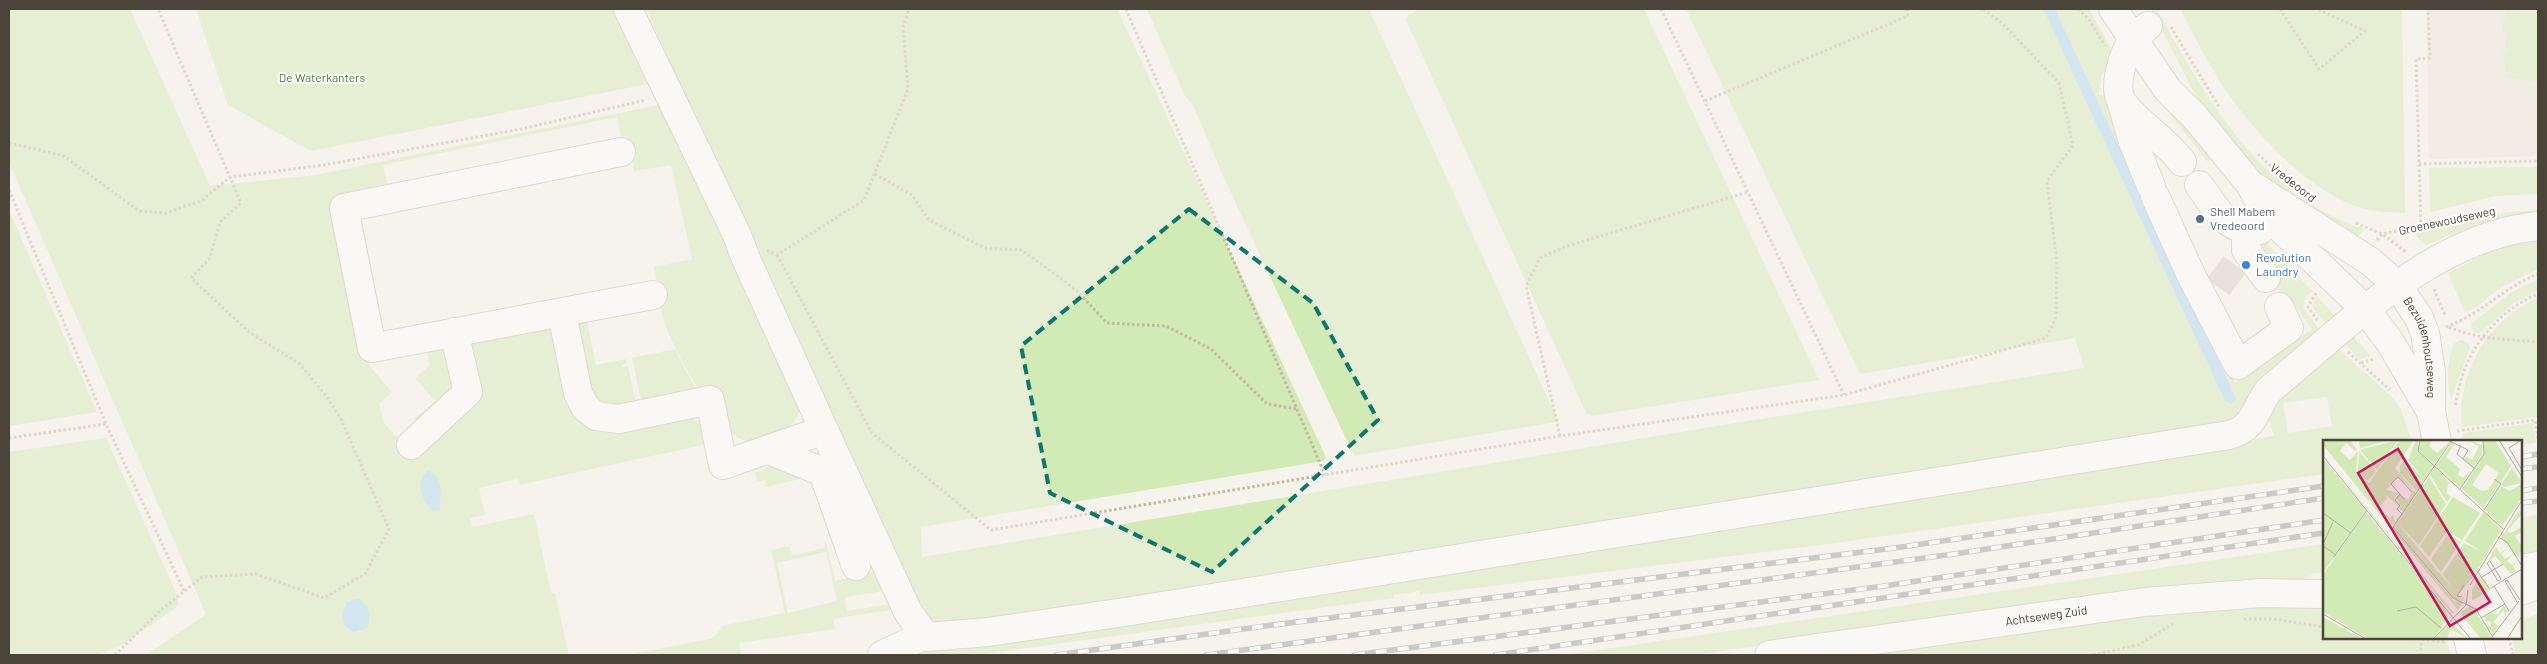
<svg xmlns="http://www.w3.org/2000/svg" width="2547" height="664" viewBox="0 0 2547 664" font-family="Barlow,sans-serif">
<style>
.residential{fill:#eae5da}
.green{fill:#d2eab5;fill-rule:evenodd}
.water{fill:#a9d4f2}
.lines{fill:none;stroke-linecap:round;stroke-linejoin:round}
.minor-tunnel{stroke:#d4d0c8;stroke-width:28;stroke-dasharray:28 14;stroke-linecap:butt}
.minor-casing{stroke:#c2bbae;stroke-width:30}
.path{stroke:#c4b79f;stroke-width:3;stroke-dasharray:2.5 2.5;stroke-linecap:butt}
.minor{stroke:#fff;stroke-width:28}
.rail-casing{stroke:#9a9a9a;stroke-width:5.5}
.rail{stroke:#fff;stroke-width:4;stroke-dasharray:11;stroke-linecap:butt}
.marked{fill:none;stroke:#0f766e;stroke-width:4;stroke-dasharray:10 6;stroke-linejoin:round}
.service-dot{fill:#5c6f8a;stroke:#fff;stroke-width:2}
.shop-dot{fill:#3f7fe0;stroke:#fff;stroke-width:2}
.labels{text-anchor:middle;stroke-width:4;stroke-linejoin:round;paint-order:stroke}
.park-label{font-size:12px;fill:#4a7f2a;stroke:#fff}
.street-label{font-size:12px;fill:#4b4439;stroke:#fff}
.service-label{font-size:12px;fill:#4e5e75;stroke:#fff;text-anchor:start}
.shop-label{font-size:12px;fill:#366cbe;stroke:#fff;text-anchor:start}
.inset-road{fill:none;stroke:#b2ada4;stroke-width:1}
.view{fill:#c2185b;fill-opacity:0.15;stroke:#c2185b;stroke-width:2.5}
.inset-edge{fill:none;stroke:#4b4439;stroke-width:2.5}
</style>
<rect width="100%" height="100%" fill="#f6f3ec"/>
<path class="residential" d="M2426 9H2538V156L2429 159Z"/>
<g class="green">
<path d="M9 9H130L210 186 316 175 668 103 800 407C798 424 786 428 772 434 763 439 753 444 743 440 718 431 676 353 666 327 659 309 658 287 654 267L692 259 671 165 634 171 628 136 621 137 617 117 383 165 389 192 336 203 369 365 392 392 379 404 384 423 411 453 474 396 470 344 546 327 554 331 574 400 693 417 703 427 707 444 519 485 518 479 479 488 485 515 470 518 472 527 534 514 551 593H555L569 655H146L206 614 9 162ZM429 471 438 479 440 506 421 481Z"/>
<path d="M196 9H614L648 84 311 151 228 105Z"/>
<path d="M646 9H1117L1326 457 1324 461 921 527 922 557 1754 420 2084 368 2075 338 1860 374 1686 9H2043L2225 401 2228 403 2234 392 2055 9H2089L2115 55 2111 74 2102 73 2099 95 2108 96 2235 383 2312 329 2292 301 2286 304 2273 275 2252 245 2263 239 2312 291 2305 299 2304 309 2324 336 2241 420 956 629 924 624 750 255 758 246 743 221Z"/>
<path d="M1147 9H1369L1555 414 1556 422 1354 456 1223 176 1193 105 1185 96Z"/>
<path d="M1420 9H1644L1819 380 1591 416 1586 413 1406 20 1407 16Z"/>
<path d="M2151 9H2157C2205 98 2261 196 2364 229L2354 241 2273 186 2223 133 2198 100Z"/>
<path d="M2180 9H2402L2405 213C2395 212 2385 213 2375 211 2318 202 2261 140 2229 95 2210 68 2195 37 2180 9Z"/>
<path d="M2538 12 2537 81 2507 78 2503 50H2506V33H2503V19H2506L2505 13Z"/>
<path d="M2136 55 2213 160 2207 161 2131 65Z"/>
<path d="M2538 167V194L2496 196 2430 212 2429 168Z"/>
<path d="M9 210 97 412 9 426Z"/>
<path d="M2538 210V215C2499 220 2462 229 2426 245L2413 233 2503 213Z"/>
<path d="M2538 238V269L2503 286 2475 308 2465 312 2448 273 2494 249Z"/>
<path d="M2538 279V290L2513 304 2480 333 2473 332 2471 324 2509 294Z"/>
<path d="M2317 296 2340 322 2331 330 2312 307Z"/>
<path d="M2538 298V417L2462 427C2456 374 2488 319 2538 298Z"/>
<path d="M611 316 587 322 596 365 626 359 627 364 622 365V367L628 366 637 409 593 407 576 328 579 322Z"/>
<path d="M2349 332 2371 356 2360 359 2340 339Z"/>
<path d="M2461 340 2469 344 2470 348 2451 399C2446 382 2447 358 2455 343Z"/>
<path d="M451 341 462 391 422 428 414 419 435 401 415 378 429 366 427 346Z"/>
<path d="M2334 345 2391 396 2400 407 2412 441 2324 442V474L1828 544 1420 595 1419 591 1394 595V598L975 655H893L2274 436 2266 411ZM2327 397 2332 426 2288 433 2283 403Z"/>
<path d="M675 349 699 396 643 408 632 358Z"/>
<path d="M2533 423 2536 443 2521 445V442L2463 441V433Z"/>
<path d="M106 438 178 597V606L125 643 98 655H9V452Z"/>
<path d="M805 450 830 458 891 590 845 597 847 611 897 603 896 609 833 619 835 629 739 643 741 655H626L710 639 716 635 722 626 785 613 771 550 789 546 792 555 825 548 824 542H826L835 581 874 572 860 532ZM826 552 837 601 788 613 777 563Z"/>
<path d="M777 463 812 476 766 487 765 480 757 482 755 473Z"/>
<path d="M2538 515V553L2521 556V517Z"/>
<path d="M2324 544V573H2315L2300 581 2083 599 1694 655H1564Z"/>
<path d="M2324 606V638H2444L2452 655H1835L2199 607Z"/>
<path d="M2538 613V655H2516L2512 638H2521V622Z"/>
</g>
<g class="water">
<path d="M2043 9H2055L2236 398 2235 402 2231 404 2225 401Z"/>
<path d="M429 470C431 472 436 476 438 479 442 487 441 502 439 510L434 511C421 503 414 480 429 470Z"/>
<path d="M355 599H360C370 608 371 616 367 628L354 632 344 625 342 614 347 603Z"/>
</g>
<g class="lines">
<path class="minor-tunnel" d="M2218 287 2238 260"/>
<defs>
<g id="minor">
<path d="M628 9 737 235 746 259 824 430"/>
<path d="M2113 9 2167 89 2196 118 2250 184 2263 208 2272 220 2366 310 2390 342 2431 412"/>
<path d="M2148 26C2133 38 2126 48 2121 67 2119 77 2116 88 2120 98 2129 117 2167 141 2182 162"/>
<path d="M2121 100 2132 139 2151 186"/>
<path d="M621 152 344 208 372 348 653 295"/>
<path d="M2199 185C2218 211 2225 231 2260 230L2285 209"/>
<path id="s1" d="M2253 186 2371 262 2398 286 2419 318 2425 333 2431 372V412L2437 442"/>
<path d="M2155 196 2191 275 2238 365 2289 328 2279 307"/>
<path d="M2246 230V250L2266 278"/>
<path d="M562 313 578 393 585 407 596 416 619 419 710 400 723 465 824 430 908 612 926 637 988 632 1125 612 2229 435C2256 428 2254 409 2269 390 2347 326 2434 236 2538 226"/>
<path d="M411 445 468 392 454 332"/>
<path d="M769 450 823 472 856 566"/>
<path d="M2521 569 2538 566"/>
<path d="M2521 591 2538 584"/>
<path d="M2468 638 2472 655"/>
<path d="M882 655 925 635"/>
<path id="s2" d="M1769 655 2145 602 2262 593 2324 594"/>
</g>
</defs>
<use href="#minor" class="minor-casing"/>
<g class="path">
<path d="M1126 9 1325 475"/>
<path d="M1661 9 1844 395"/>
<path d="M2078 9 2090 21 2105 46"/>
<path d="M2280 9 2319 69 2365 31 2317 9"/>
<path d="M2171 27 2219 107"/>
<path d="M1705 101 1908 16 1907 9"/>
<path d="M9 143 64 156 139 211 166 213 201 201 230 177 324 165 521 129 646 100"/>
<path d="M2258 154 2277 172"/>
<path d="M2419 164 2538 161"/>
<path d="M875 174 912 195 929 220 985 248 1022 250 1076 290 1107 323 1166 326 1211 349 1267 404 1297 409"/>
<path d="M9 190 106 424 184 591"/>
<path d="M2356 223 2382 234 2406 252"/>
<path d="M2421 227 2416 59 2430 58 2428 9"/>
<path d="M2377 240 2382 234 2479 215"/>
<path d="M767 250 777 255 864 200 908 89 903 27 909 9"/>
<path d="M777 255 872 433 991 530 1560 436 1844 395 2046 338 2056 317 2057 264 2047 181 2073 145 2059 83 2002 23 1983 9"/>
<path d="M2434 289 2445 315"/>
<path d="M2316 293 2308 307 2318 321"/>
<path d="M2446 327C2480 315 2504 287 2538 274"/>
<path d="M2449 327C2479 340 2506 339 2538 342"/>
<path d="M2348 352 2390 390"/>
<path d="M2361 363 2374 359"/>
<path d="M2455 405C2458 395 2459 384 2463 374 2474 340 2505 307 2538 294"/>
<path d="M2457 431 2535 420 2538 439"/>
<path d="M1560 436 1526 286 1540 258 1564 247 1748 192"/>
<path d="M9 438 106 424"/>
<path d="M2244 619H2274L2324 627"/>
<path d="M2407 638 2447 642"/>
<path d="M2421 638V655"/>
<path d="M2509 638 2513 655"/>
<path d="M115 655 161 610 202 577 256 574 324 598 365 574 389 529 341 419 327 397 300 364 249 332 191 278 210 258 220 222 241 203 158 9"/>
<path d="M2093 655 2138 645 2173 624"/>
</g>
<use href="#minor" class="minor"/>
<defs>
<g id="rail">
<path d="M2521 457 2538 454"/>
<path d="M2521 469 2538 467"/>
<path d="M2521 491 2538 488"/>
<path d="M2521 503 2538 501"/>
<path d="M1056 655 1265 626 1894 548 2324 486"/>
<path d="M1206 655 1954 554 2324 498"/>
<path d="M1354 655 1884 586 2324 520"/>
<path d="M1495 655 2324 533"/>
</g>
</defs>
<use href="#rail" class="rail-casing"/>
<use href="#rail" class="rail"/>
</g>
<path d="M0 0H2547V664H0ZM1189 209 1313 303 1378 420 1212 572 1050 493 1021 346Z" fill="#f6f3ec" fill-opacity=".55" fill-rule="evenodd"/>
<path class="marked" d="M1189 209 1313 303 1378 420 1212 572 1050 493 1021 346Z"/>
<circle class="service-dot" cx="2200" cy="219" r="5"/>
<circle class="shop-dot" cx="2246" cy="265" r="5"/>
<g class="labels">
<g class="park-label">
<text x="322" y="82">De Waterkanters</text>
</g>
<g class="street-label">
<text transform="translate(2293 183) rotate(38)" y="4">Vredeoord</text>
<text transform="translate(2447 221) rotate(-12)" y="4">Groenewoudseweg</text>
<text dy="4" stroke="none"><textPath href="#s1" startOffset="244">Bezuidenhoutseweg</textPath></text>
<text dy="4" stroke="none"><textPath href="#s2" startOffset="280">Achtseweg Zuid</textPath></text>
</g>
<g class="service-label">
<text x="2210" y="216">Shell Mabem<tspan x="2210" dy="14">Vredeoord</tspan></text>
</g>
<g class="shop-label">
<text x="2256" y="262">Revolution<tspan x="2256" dy="14">Laundry</tspan></text>
</g>
</g>
<g transform="translate(2323 440)">
<rect width="199" height="199" fill="#f6f3ec"/>
<path d="M0 0H27L34 10 32 11 23 3 17 11 27 20 35 11 33 32 46 43 77 0H91L72 28 93 53 81 71 76 70 78 66 73 58 77 55 85 60 90 50 75 37 63 50 75 53 71 59 75 66 63 55 64 59 56 67 67 78 70 75 72 82 77 73 72 84 69 82 71 84 70 86 64 77 62 78 131 161 140 162 135 170 0 5ZM36 0H68L37 8ZM75 0 54 30 37 10 67 2ZM93 0H96L94 11 111 26 94 51 77 33V26L82 20 99 36 85 20ZM98 0H109L106 6 114 13 127 1 111 25 94 9ZM145 0 159 5V14L151 27 141 20 143 16 149 20 156 7ZM161 0H172L188 26 160 68 139 49 161 14ZM163 24 176 33 165 50 159 51 149 45ZM129 2 132 3 123 17 137 29 135 35 140 38 149 29 137 48 113 26ZM36 11 53 31 45 41 35 32ZM0 14 131 173 129 174ZM0 19 43 70 0 133ZM112 27 126 42 123 53 128 57 124 62 107 35ZM189 28 199 43 181 47 178 45ZM106 37 123 64 96 105 75 84 128 147 120 134 141 103 159 112 142 101 161 71 178 90 150 137 133 157 139 159 142 153 140 161 130 158 71 87ZM199 44V58L179 86 162 70 178 46 186 51ZM130 57 157 73 139 100 124 91 106 117 97 106ZM196 70 199 74 184 91 187 93 199 87V92L192 96 199 106 196 118 178 98ZM43 72 122 168 125 178 110 199H45L0 172V135ZM125 94 138 102 118 132 108 119ZM173 107 177 113 186 107 178 114 182 119 190 114 184 121 189 125 195 121 190 126 193 131 188 134 172 116 164 123ZM157 134 167 150 149 161V150ZM181 165 185 171 182 177 181 170 170 182 176 186 170 194 163 185 168 187 167 181 163 182 161 177 175 170 169 174H175ZM147 166 150 167 169 199H158L137 173ZM0 177 39 199H0ZM127 182 144 198 127 189 124 199H111Z" fill="#d2eab5" fill-rule="evenodd"/>
<path class="inset-road" d="M97 0 95 11 180 89M124 0 145 10 140 19 151 28M176 0 199 37M198 0 186 8 199 30M138 5 134 14 140 19M0 16 135 184M137 49 161 14 160 0M77 54 72 60 77 66 74 69 79 74 70 87 130 158 153 169 171 199M81 59 68 44 75 37 89 52M161 70 178 44 171 39M0 73 28 93M79 74 129 0M175 97 184 102 199 126M0 104 10 82M0 106 13 115M11 117 44 70M167 121 178 139 175 141 164 123ZM154 131 167 149M159 137 180 124M147 145 199 60M171 146 186 171M168 148 199 129M139 157 134 156 141 145M194 162 182 141 184 140 197 160M74 171 93 167 118 188M0 174 43 199M158 178 182 164M135 184 148 199M169 197 196 161M110 199 143 165 145 150M184 199 199 176"/>
<path class="view" d="M75 9 167 162 127 186 35 33Z"/>
<rect width="199" height="199" class="inset-edge"/>
</g>
<rect width="2547" height="664" fill="none" stroke="#4b4439" stroke-width="20"/>
</svg>
